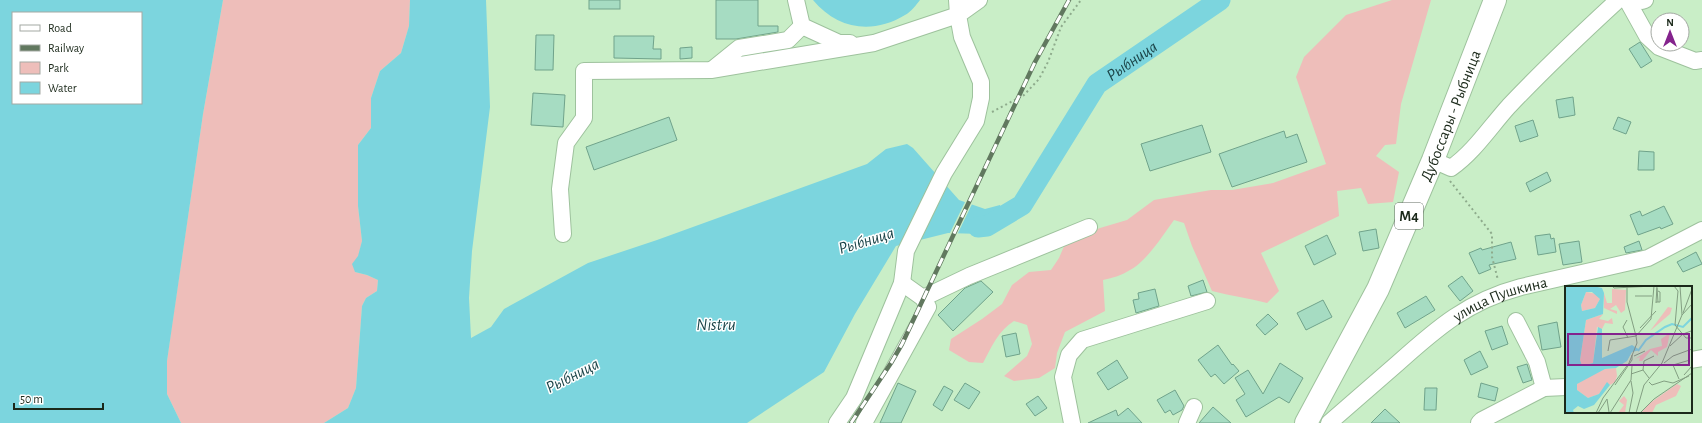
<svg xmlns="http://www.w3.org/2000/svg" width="1702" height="423" viewBox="0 0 1702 423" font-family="'Alegreya Sans',sans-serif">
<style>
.green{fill:#eebeba}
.water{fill:#7cd5de;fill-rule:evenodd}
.pier{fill:#c9eec7}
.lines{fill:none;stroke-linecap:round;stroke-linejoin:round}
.river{stroke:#7cd5de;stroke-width:21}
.building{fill:#a6dcc2;stroke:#70a38b}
.minor-casing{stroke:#9ec29d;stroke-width:18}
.highway-casing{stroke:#9ec29d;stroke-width:24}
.path{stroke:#8eab8c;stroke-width:2;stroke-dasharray:2 3;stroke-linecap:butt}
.minor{stroke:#fff;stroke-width:16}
.highway{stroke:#fff;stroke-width:22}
.rail-casing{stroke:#61785f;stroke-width:4.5}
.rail{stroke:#fff;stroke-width:3;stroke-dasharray:9;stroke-linecap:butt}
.labels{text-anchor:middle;stroke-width:3;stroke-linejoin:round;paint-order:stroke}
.shield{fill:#fff;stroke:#5f695f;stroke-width:1}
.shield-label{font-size:15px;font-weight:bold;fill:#1b291a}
.street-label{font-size:16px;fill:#1b291a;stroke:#fff}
.water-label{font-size:17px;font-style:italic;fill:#1b4448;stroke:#fff}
.inset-river{fill:none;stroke:#7cd5de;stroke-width:2}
.inset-road{fill:none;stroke:#839f82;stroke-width:1}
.view{fill:#84238d;fill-opacity:0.15;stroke:#84238d;stroke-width:2}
.inset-edge{fill:none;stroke:#1b291a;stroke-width:2}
</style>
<rect width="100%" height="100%" fill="#c9eec7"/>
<g class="green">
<path d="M223 0H410L409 26 401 53 380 71 371 98V128L358 145V206L362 241 355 272 367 275 378 280 377 291 366 298 362 306 356 388 348 408 324 423H181L167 394V361L171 332 203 114Z"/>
<path d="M1392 0H1431L1401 104 1396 144 1385 145 1376 156 1399 172 1393 202 1368 204 1361 188 1337 191 1339 216 1261 253 1279 291 1267 303C1249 298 1230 296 1212 291L1192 246 1184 223 1174 220C1164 234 1146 262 1130 270 1122 275 1113 278 1103 280L1105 311 1065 332 1057 353 1055 368 1039 378 1014 381 1004 376 1027 356 1032 344 1027 325 1014 321C998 331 992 346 983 363L969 362 949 350 951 339 982 319 1002 304 1012 285 1029 272 1051 270 1059 258 1065 244 1100 228 1127 220 1154 200 1211 190H1232L1273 183 1326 164 1296 77 1304 57 1346 15Z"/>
</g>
<g class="water">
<path d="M0 0H223L203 114 167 361V394L181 423H0ZM13 13H141V103H13Z"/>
<path d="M410 0H486L490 107 472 251 469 298 471 338 491 327 504 309 588 263 657 240 867 164 886 149 907 144 913 148 959 200 985 209 1000 205 1007 225 980 234 948 233 896 246 855 314 824 372 747 423H324L348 408 356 388 362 306 366 298 377 291 378 280 367 275 355 272 352 264 358 256 362 241 358 206V145L371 128V98L380 71 401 53 409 26Z"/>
<path d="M813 0H920C916 5 911 12 905 15 872 35 837 29 813 0Z"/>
</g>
<path class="pier" d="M966 200 973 202 957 235H949Z"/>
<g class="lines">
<path class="river" id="s1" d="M978 227 987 226 1022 205 1097 84 1220 0"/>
</g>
<g class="building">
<rect x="589" y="0" width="31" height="9"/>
<path d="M716 0H758V26H778V32L736 39H716Z"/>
<path d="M536 35H554L553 70H535Z"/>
<path d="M614 36H654L653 49H661V59L614 58Z"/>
<path d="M1640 42 1652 61 1641 68 1629 49Z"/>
<path d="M692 47V58L680 59V48Z"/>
<path d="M533 93 565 95 563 127 531 125Z"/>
<path d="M1573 97 1575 115 1559 118 1556 100Z"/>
<path d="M669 117 677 140 594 170 586 147Z"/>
<path d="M1618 117 1631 122 1626 134 1613 129Z"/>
<path d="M1533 120 1538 136 1520 142 1515 126Z"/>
<path d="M1202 125 1211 152 1150 171 1141 144Z"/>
<path d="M1284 131 1286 138 1297 134 1307 162 1232 187 1219 154Z"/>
<path d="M1639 151 1654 152V170H1638Z"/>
<path d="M1547 172 1551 181 1530 192 1526 183Z"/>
<path d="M1664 206 1673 224 1661 229 1660 227 1638 235 1630 215 1640 211 1642 216Z"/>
<path d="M1376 229 1379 248 1363 251 1359 232Z"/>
<path d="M1550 234 1551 239 1554 238 1556 252 1538 255 1535 236Z"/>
<path d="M1327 235 1336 254 1314 265 1305 246Z"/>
<path d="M1579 241 1582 262 1563 265 1559 244Z"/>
<path d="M1639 241 1642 250 1626 253 1624 247Z"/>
<path d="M1511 242 1516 259 1489 265 1491 269 1479 274 1469 253 1481 248 1482 250Z"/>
<path d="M1696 252 1702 264 1683 272 1677 262Z"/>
<path d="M1462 276 1473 291 1460 301 1448 286Z"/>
<path d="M1203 280 1207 292 1191 296 1188 286Z"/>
<path d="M981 281 993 292 953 331 938 315 965 288Z"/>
<path d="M1155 289 1159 306 1136 313 1133 300 1139 299 1138 293Z"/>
<path d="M1426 296 1435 310 1405 328 1397 313Z"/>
<path d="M1323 300 1332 317 1306 330 1297 313Z"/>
<path d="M1268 314 1278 324 1265 335 1256 325Z"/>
<path d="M1557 322 1561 347 1542 350 1538 326Z"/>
<path d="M1502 326 1508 344 1492 350 1485 331Z"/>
<path d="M1016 333 1020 354 1006 357 1002 336Z"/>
<path d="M1218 345 1232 365 1233 364 1239 371 1224 384 1215 374 1211 377 1198 360Z"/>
<path d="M1480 351 1488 367 1471 375 1464 360Z"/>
<path d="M1117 360 1128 378 1108 390 1097 373Z"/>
<path d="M1280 363 1303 378 1289 403 1279 397 1246 417 1236 400 1245 394 1235 378 1248 370 1263 394Z"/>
<path d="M1527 364 1532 380 1523 383 1517 367Z"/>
<path d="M898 383 916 391 901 423H880Z"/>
<path d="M965 383 980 392 969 409 954 400Z"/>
<path d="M1481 383 1498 388 1495 401 1478 397Z"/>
<path d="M944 386 953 391 942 411 933 405Z"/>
<path d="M1425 388H1437L1436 410H1424Z"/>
<path d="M1175 390 1184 406 1182 410 1173 415 1170 410 1165 413 1157 400Z"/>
<path d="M1038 396 1047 408 1035 416 1026 404Z"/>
<path d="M1213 407 1231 423H1199Z"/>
<path d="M1128 408 1142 423H1088L1116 410 1118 416Z"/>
<path d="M1385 409 1400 423H1371Z"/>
</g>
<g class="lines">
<defs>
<g id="minor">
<path d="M796 0 802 26 839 43H850"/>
<path d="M1627 0 1647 36 1659 47 1695 61 1702 60"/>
<path d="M1639 0 1642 1 1645 0"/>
<path d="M713 69 739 48 788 40 802 26"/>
<path d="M1433 160 1451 168C1474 152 1490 127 1509 106 1544 69 1581 34 1618 0"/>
<path d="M563 234 560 189 566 143 584 118V71L711 70 874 43 958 15 957 0"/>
<path d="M923 298 969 276 1089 227"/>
<path d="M1516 321 1537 362 1544 388"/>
<path d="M1691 360 1702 358"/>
<path d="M837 423 854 398 902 283 906 251 944 173 976 121 981 98V82L962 37 958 15 979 0"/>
<path d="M864 423 928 307 923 298 902 283"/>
<path d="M1072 423 1063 377 1069 355 1082 340 1207 301"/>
<path d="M1187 423 1194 407"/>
<path id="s2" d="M1329 423C1352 403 1375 383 1398 363 1437 328 1468 301 1521 287L1648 258 1702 230"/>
<path d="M1479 423 1482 420 1544 388 1566 387"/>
</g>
<g id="highway">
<path id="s3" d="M1306 423 1378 289 1433 160 1495 0"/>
</g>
</defs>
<use href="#minor" class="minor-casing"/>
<use href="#highway" class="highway-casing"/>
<g class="path">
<path d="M992 112 1024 95 1039 79 1048 62 1061 27 1081 0"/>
<path d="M1450 181 1492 234V257L1498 280"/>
</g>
<use href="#minor" class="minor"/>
<use href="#highway" class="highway"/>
<defs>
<path id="rail" d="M851 423 891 363 902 344 1035 62 1069 0"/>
</defs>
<use href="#rail" class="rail-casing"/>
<use href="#rail" class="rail"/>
</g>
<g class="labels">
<rect class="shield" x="1395" y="203" width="28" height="26" rx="3"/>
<g class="shield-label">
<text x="1409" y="221">M4</text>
</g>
<g class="street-label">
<text dy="6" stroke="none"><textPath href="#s3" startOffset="340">Дубоссары - Рыбница</textPath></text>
<text dy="6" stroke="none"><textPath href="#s2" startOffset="214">улица Пушкина</textPath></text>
</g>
<g class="water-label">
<text dy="6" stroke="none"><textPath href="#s1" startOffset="234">Рыбница</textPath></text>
<text transform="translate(866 240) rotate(-17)" y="6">Рыбница</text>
<text x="716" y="330">Nistru</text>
<text transform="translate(572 375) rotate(-27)" y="6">Рыбница</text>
</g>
</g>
<g transform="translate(1565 286)">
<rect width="127" height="127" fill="#c9eec7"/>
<path d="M47 3 61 4 60 24 56 27 51 19 45 23 52 25V28L39 22V7L42 17H47ZM21 6 32 8 35 13 30 22 17 25 16 19ZM103 21 107 22 105 28 85 45ZM38 28 34 33 43 35 47 32 48 38 40 37 37 43 32 41 28 77 17 80 15 74 21 34ZM105 47 102 61 93 66V70L86 64 77 75H74L75 71 70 73 85 63 97 60 96 53ZM51 82 52 90 50 96 45 99 42 97 34 108 23 112 12 104V98L18 93 40 83ZM112 98 116 100 111 110 91 119 87 127H76L85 117ZM59 110 62 114 60 127H53L59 119 54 115Z" fill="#eebeba"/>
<path d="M0 0H28L37 2 39 7 38 28 21 34 15 74 17 80 28 77 33 41 37 43V72L67 59 75 64 67 66 62 75 51 82 40 83 12 98V104L23 112 34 108 42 96 45 99 29 119 19 123 13 120 8 124 9 127H0ZM21 6H27L35 13 30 22 17 25 16 19Z" fill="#7cd5de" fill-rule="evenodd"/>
<path class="inset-river" d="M73 65 81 54 100 41 107 38 118 41 127 32"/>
<path class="inset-road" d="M47 0 49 2 88 0M109 0 113 5 110 39 121 52H127M92 2 93 16M70 10H87M91 16H95V6L93 5M91 17 92 0M118 27 127 3M117 29 127 18M62 34 58 41 63 52M75 42 91 25M105 60 118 48 126 45M43 65 45 54 71 50 62 16V1M69 70 80 65M99 77 108 70 127 63M66 88 78 84M119 89 127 80M84 92 78 84 79 75 89 70M114 93 108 79 125 74M84 96 87 99 99 95 108 97 124 90M50 99 67 74V69M31 127 38 112 64 77 72 57 71 50 86 33 89 0M33 127 42 113 44 126M45 127 66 94 67 80 65 78M64 127 68 107 66 95M71 127 79 99 97 77 117 29 115 0M75 127 89 113 127 87"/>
<path class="view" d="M3 48H124V79H3Z"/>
<rect width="127" height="127" class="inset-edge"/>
</g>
<rect x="12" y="12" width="130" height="92" fill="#ffffff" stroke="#a4a9a3"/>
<rect x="20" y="25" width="20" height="6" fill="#ffffff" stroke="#a4a9a3"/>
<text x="48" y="32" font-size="12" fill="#1b291a">Road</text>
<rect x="20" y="45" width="20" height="6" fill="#61785f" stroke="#a4a9a3"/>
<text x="48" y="52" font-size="12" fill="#1b291a">Railway</text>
<rect x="20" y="62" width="20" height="12" fill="#eebeba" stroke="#a4a9a3"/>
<text x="48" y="72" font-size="12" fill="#1b291a">Park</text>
<rect x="20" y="82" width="20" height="12" fill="#7cd5de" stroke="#a4a9a3"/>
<text x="48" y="92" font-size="12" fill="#1b291a">Water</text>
<g transform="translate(1670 32)"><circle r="19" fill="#ffffff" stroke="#a4a9a3"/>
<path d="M0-3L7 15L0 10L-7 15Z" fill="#84238d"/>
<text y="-6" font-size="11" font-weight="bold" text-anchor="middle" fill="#1b291a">N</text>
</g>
<path d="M14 403v6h89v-6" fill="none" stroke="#1b291a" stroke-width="2"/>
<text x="20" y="403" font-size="12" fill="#1b291a" stroke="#ffffff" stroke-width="3" paint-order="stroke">50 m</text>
</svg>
